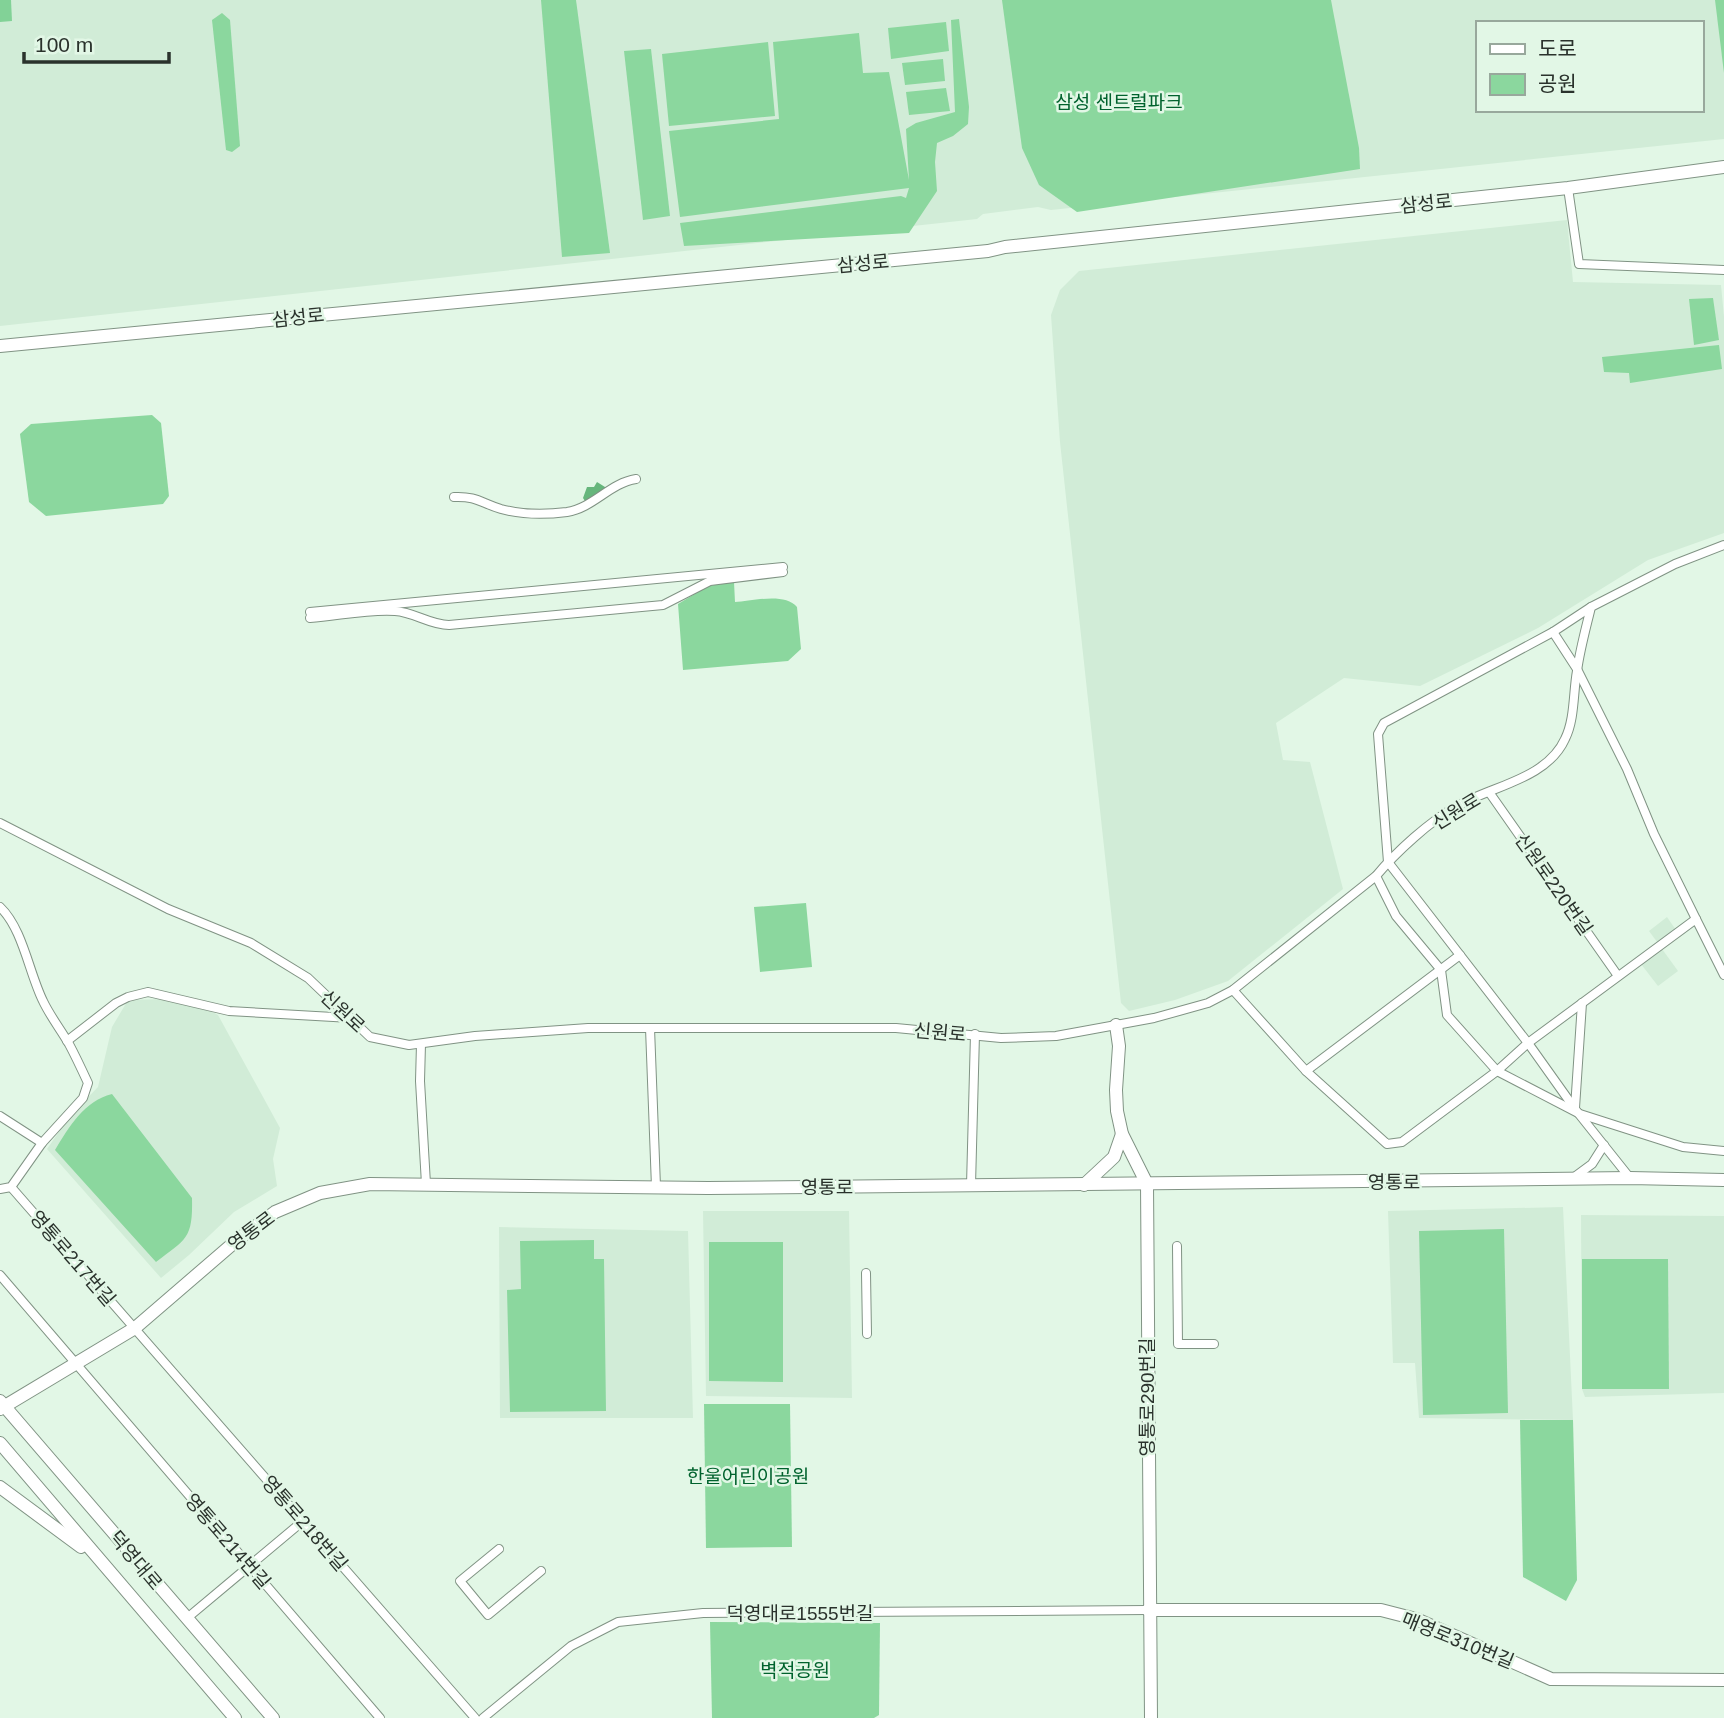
<svg xmlns="http://www.w3.org/2000/svg" width="1724" height="1718" viewBox="0 0 1724 1718" font-family="Helvetica,'Noto Sans KR',sans-serif">
<style>
.built{fill:#d1ecd7;fill-rule:evenodd}
.green{fill:#8bd79e}
.forest{fill:#82d297}
.water{fill:#66b67c}
.lines{fill:none;stroke-linecap:round;stroke-linejoin:round}
.street-casing{stroke:#809384;stroke-width:10}
.secondary-casing{stroke:#809384;stroke-width:14}
.street{stroke:#fff;stroke-width:8}
.secondary{stroke:#fff;stroke-width:12}
.labels{text-anchor:middle;stroke-width:5;stroke-linejoin:round;paint-order:stroke}
.park-label{font-size:19px;fill:#00622d;stroke:#e2f7e6}
.street-label{font-size:19px;fill:#2a322c;stroke:#e2f7e6}
</style>
<rect width="100%" height="100%" fill="#e2f7e6"/>
<g class="built">
<path d="M0 0H1724V139L1051 210 1038 207 983 214 977 219 0 326ZM1477 23H1701V110H1477Z"/>
<path d="M1567 220 1573 282 1721 285 1724 317V533L1648 560 1538 628 1420 686 1344 678 1276 723 1283 760 1310 762 1343 889 1228 981 1175 1000 1129 1011 1121 1003 1060 442 1051 315 1060 290 1079 271Z"/>
<path d="M1667 917 1678 933 1660 946 1649 931Z"/>
<path d="M1662 949 1678 971 1658 986 1641 964Z"/>
<path d="M164 999 199 1005 218 1015 280 1128 273 1159 277 1186 234 1212 189 1255 161 1278 47 1149 70 1116 98 1087 112 1027 128 1000Z"/>
<path d="M1563 1207 1573 1420 1419 1418 1415 1363H1393L1388 1211Z"/>
<path d="M703 1211H849L852 1398 706 1396Z"/>
<path d="M1581 1215 1724 1216V1393L1585 1397 1582 1389Z"/>
<path d="M499 1227 688 1231 693 1418H500Z"/>
</g>
<g class="green">
<path d="M541 0H576L610 253 562 257Z"/>
<path d="M1002 0H1331L1359 148 1360 169 1077 212 1039 185 1022 148Z"/>
<path d="M1715 0H1724V73Z"/>
<path d="M222 13 230 20 240 146 232 152 226 150 212 20Z"/>
<path d="M959 19 969 107 968 124 953 136 937 143 935 162 937 191 909 233 684 246 680 223 901 196 906 198 909 188 680 217 669 131 779 119 773 42 859 33 863 73 889 72 909 180 906 129 916 123 955 112 951 20Z"/>
<path d="M946 22 949 51 891 59 888 28Z"/>
<path d="M768 42 775 116 669 126 662 54Z"/>
<path d="M651 49 670 216 643 220 624 51Z"/>
<path d="M943 59 945 81 905 85 902 63Z"/>
<path d="M946 88 950 111 909 115 906 92Z"/>
<path d="M1713 298 1719 340 1694 345 1689 299Z"/>
<path d="M1719 345 1722 369 1630 383 1629 373 1604 372 1602 357Z"/>
<path d="M152 415 161 423 169 496 163 504 46 516 29 502 20 434 31 424Z"/>
<path d="M734 582 735 602C752 601 785 592 797 607L801 649 788 661 683 670 678 604 708 586Z"/>
<path d="M806 903 812 967 760 972 754 907Z"/>
<path d="M112 1094 192 1198C193 1239 186 1239 156 1262L55 1150C69 1127 84 1101 112 1094Z"/>
<path d="M1504 1229 1508 1413 1423 1415 1419 1231Z"/>
<path d="M594 1240V1259H604L606 1411 510 1412 507 1290 521 1289 520 1241Z"/>
<path d="M709 1242H783V1382L709 1381Z"/>
<path d="M1582 1259H1668L1669 1389H1582Z"/>
<path d="M704 1404H790L792 1547 706 1548Z"/>
<path d="M1520 1420H1573L1577 1580 1566 1601 1523 1577Z"/>
<path d="M710 1622 880 1623 879 1715 874 1718H712Z"/>
</g>
<path class="forest" d="M0 0H11L12 21 0 22Z"/>
<path class="water" d="M597 482 605 487 606 490 585 501 583 498 587 487H594Z"/>
<g class="lines">
<defs>
<g id="street">
<path d="M1568 188 1579 264 1724 270"/>
<path d="M454 497C477 496 481 503 501 509 523 515 544 515 567 512 593 508 610 483 636 479"/>
<path d="M1591 607 1553 632 1384 723 1378 734 1388 862 1528 1043 1575 1109 1630 1178"/>
<path d="M310 612 783 567"/>
<path d="M310 618C338 616 368 609 395 611 414 612 430 625 449 625L663 605 710 581 783 572"/>
<path d="M1553 632 1577 669 1627 769 1654 834 1696 919"/>
<path d="M1489 792 1618 976"/>
<path d="M0 823 168 909 251 943 308 978 370 1037 409 1045 475 1036 588 1028H896L1001 1038 1056 1036 1154 1018 1208 1003 1233 990 1376 876C1396 852 1430 821 1457 806 1492 786 1547 779 1565 739 1575 719 1573 693 1577 671 1580 649 1586 628 1591 607L1675 564 1724 545"/>
<path d="M1376 876 1396 916 1441 970 1447 1015 1497 1071 1580 1114 1683 1147 1724 1151"/>
<path d="M0 907C23 929 29 973 43 1001 50 1016 61 1030 69 1044 76 1057 82 1070 88 1083L83 1098 42 1143 11 1187 0 1189"/>
<path d="M1233 990 1306 1071 1387 1144 1402 1142 1497 1071 1528 1043 1696 919 1724 975"/>
<path d="M650 1028 656 1187"/>
<path d="M67 1041 116 1003 128 997 148 992 229 1011 351 1018"/>
<path d="M421 1044 420 1081 426 1184"/>
<path d="M1306 1071 1460 955"/>
<path d="M1575 1108 1582 1003"/>
<path d="M0 1116 42 1143"/>
<path d="M1573 1178 1592 1164 1604 1145"/>
<path d="M971 1185 975 1034"/>
<path d="M11 1187 475 1718"/>
<path d="M1177 1246 1178 1344H1214"/>
<path d="M866 1273 867 1334"/>
<path d="M0 1275 380 1718"/>
<path d="M499 1549 460 1581 488 1615 541 1571"/>
<path d="M186 1619 303 1521"/>
<path d="M483 1718 571 1646 618 1622 703 1613 1148 1610"/>
</g>
<g id="secondary">
<path d="M0 346 988 251 1005 247 1568 188 1724 167"/>
<path d="M1116 1025 1119 1046 1116 1090 1117 1111 1122 1134 1147 1184 1151 1718"/>
<path d="M1084 1185 1114 1157 1122 1134"/>
<path d="M0 1401 273 1718"/>
<path d="M0 1409 135 1328 236 1241 275 1212 320 1193 370 1184 708 1188 1630 1178 1724 1180"/>
<path d="M0 1443 235 1718"/>
<path d="M0 1487 81 1547"/>
<path d="M1148 1610H1381L1416 1619 1551 1679 1724 1680"/>
</g>
</defs>
<use href="#street" class="street-casing"/>
<use href="#secondary" class="secondary-casing"/>
<use href="#street" class="street"/>
<use href="#secondary" class="secondary"/>
</g>
<g class="labels">
<g class="park-label">
<text x="1119" y="109">삼성 센트럴파크</text>
<text x="748" y="1483">한울어린이공원</text>
<text x="795" y="1677">벽적공원</text>
</g>
<g class="street-label">
<text transform="translate(1426 203) rotate(-6)" y="7">삼성로</text>
<text transform="translate(863 263) rotate(-5)" y="7">삼성로</text>
<text transform="translate(298 317) rotate(-6)" y="7">삼성로</text>
<text transform="translate(1456 811) rotate(-31)" y="7">신원로</text>
<text transform="translate(1554 884) rotate(55)" y="7">신원로220번길</text>
<text transform="translate(343 1011) rotate(43)" y="7">신원로</text>
<text transform="translate(940 1032) rotate(5)" y="7">신원로</text>
<text x="1394" y="1189">영통로</text>
<text x="827" y="1194">영통로</text>
<text transform="translate(251 1231) rotate(-37)" y="7">영통로</text>
<text transform="translate(73 1258) rotate(49)" y="7">영통로217번길</text>
<text transform="translate(1147 1397) rotate(-90)" y="7">영통로290번길</text>
<text transform="translate(305 1523) rotate(49)" y="7">영통로218번길</text>
<text transform="translate(228 1541) rotate(49)" y="7">영통로214번길</text>
<text transform="translate(136 1560) rotate(50)" y="7">덕영대로</text>
<text x="800" y="1620">덕영대로1555번길</text>
<text transform="translate(1458 1640) rotate(22)" y="7">매영로310번길</text>
</g>
</g>
<rect x="1476" y="21" width="228" height="91" fill="#e2f7e6" stroke="#98a89c" stroke-width="2"/>
<rect x="1490" y="44" width="35" height="10" fill="#ffffff" stroke="#98a89c" stroke-width="2"/>
<text x="1538" y="56" font-size="21" fill="#2a322c">도로</text>
<rect x="1490" y="74" width="35" height="21" fill="#8bd79e" stroke="#98a89c" stroke-width="2"/>
<text x="1538" y="91" font-size="21" fill="#2a322c">공원</text>
<path d="M24 52v10h145v-10" fill="none" stroke="#2a322c" stroke-width="3.5"/>
<text x="35" y="52" font-size="21" fill="#2a322c" stroke="#e2f7e6" stroke-width="5" paint-order="stroke">100 m</text>
</svg>
